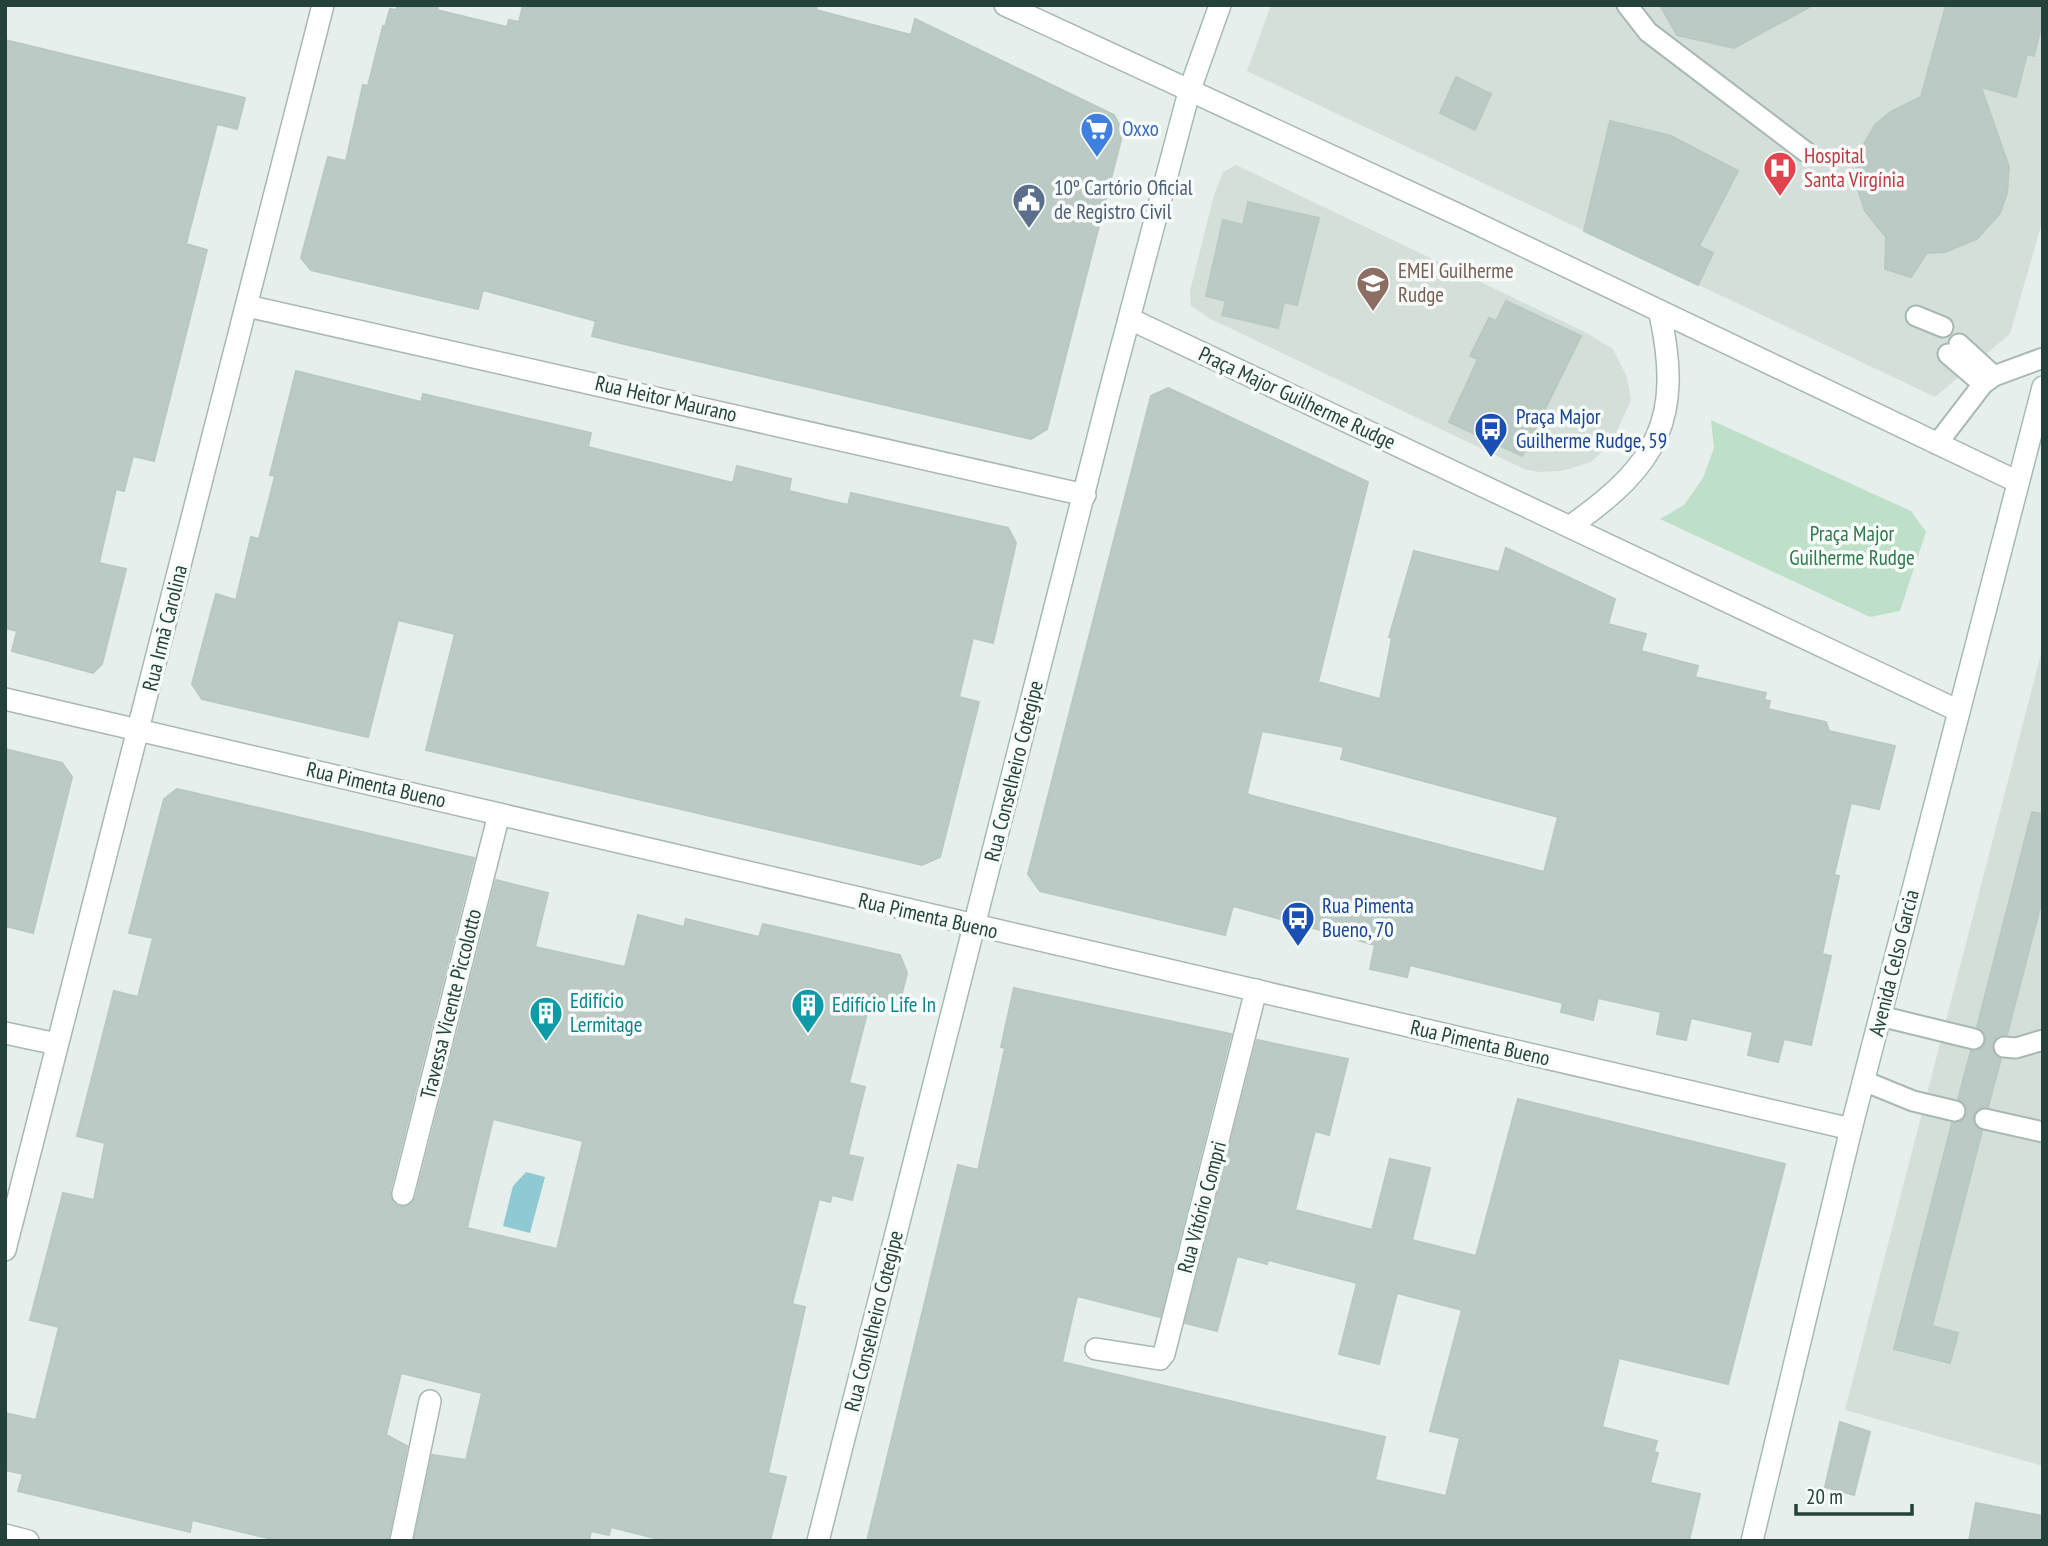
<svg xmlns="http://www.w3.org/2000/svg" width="2048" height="1546" viewBox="0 0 2048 1546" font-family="'PT Sans Narrow',sans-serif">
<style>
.built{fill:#d4dfda}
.green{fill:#bfe0c8}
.water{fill:#8ec9d4}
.building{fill:#bbcac4;stroke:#b8c9c2;stroke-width:2;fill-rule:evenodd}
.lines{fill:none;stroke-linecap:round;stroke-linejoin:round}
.lane-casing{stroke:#a8b8b2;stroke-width:23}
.street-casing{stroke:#a8b8b2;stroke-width:24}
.secondary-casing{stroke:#a4bbb3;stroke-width:24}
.lane{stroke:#fff;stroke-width:19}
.street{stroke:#fff;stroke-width:21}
.secondary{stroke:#fff;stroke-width:21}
.labels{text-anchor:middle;stroke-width:7;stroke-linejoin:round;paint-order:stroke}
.shop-label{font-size:21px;fill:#366cbe;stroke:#f7fbf9;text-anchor:start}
.health-label{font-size:21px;fill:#be3a42;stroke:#f7fbf9;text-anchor:start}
.service-label{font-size:21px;fill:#4e5e75;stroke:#f7fbf9;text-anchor:start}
.education-label{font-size:21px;fill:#785e54;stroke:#f7fbf9;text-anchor:start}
.street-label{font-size:21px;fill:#24423a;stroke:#f7fbf9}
.transit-label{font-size:21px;fill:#164399;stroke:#f7fbf9;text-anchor:start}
.park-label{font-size:21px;fill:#2d7a4b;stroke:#f7fbf9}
.culture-label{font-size:21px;fill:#0d838f;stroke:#f7fbf9;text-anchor:start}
</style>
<rect width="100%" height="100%" fill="#e6efeb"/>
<g class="built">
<path d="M1271 5H2043V219L2010 334 1935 397 1247 71Z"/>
<path d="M1236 165 1585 332 1613 349 1627 377 1631 400 1612 442 1591 462 1562 471 1539 472 1524 469 1211 319 1191 306 1190 291 1214 195 1223 172Z"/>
<path d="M2043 646V1466L1845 1410Z"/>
</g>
<path class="green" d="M1711 420 1911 511 1926 532 1900 611 1870 617 1660 519 1684 505 1703 478 1714 448Z"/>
<path class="water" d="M526 1172 545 1177 530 1233 503 1226 513 1186Z"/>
<g class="building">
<path d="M398 5H438L437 10 507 27 509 20 519 22 523 5H817L816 10 911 35 915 19 1114 115 1123 132 1047 429 1031 439 620 343 592 336 596 321 483 290 478 309 311 270 301 258 328 157 346 161 363 85 368 86 383 26 385 27 390 9 396 10Z"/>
<path d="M1660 5H1813L1734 48 1677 35Z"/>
<path d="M1946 5H2043V19L2034 56 2027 54 2016 97 1981 87 2009 167 2007 193 2000 213 1977 239 1945 252 1927 253 1911 277 1885 269 1886 237 1865 211 1858 190 1857 169 1864 144 1875 125 1892 111 1921 97Z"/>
<path d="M5 40 245 98 237 129 217 124 186 244 207 250 154 461 133 456 124 491 116 489 99 563 126 569 102 664 93 673 12 651 17 631 5 628Z"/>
<path d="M1456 77 1491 94 1475 130 1440 113Z"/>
<path d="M1610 121 1671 136 1738 171 1699 246 1713 253 1698 285 1584 231Z"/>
<path d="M1248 202 1319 218 1297 305 1284 302 1278 328 1222 315 1226 301 1206 296 1223 220 1243 225Z"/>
<path d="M1506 301 1581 336 1522 456 1449 422 1478 359 1470 356 1489 318 1496 321Z"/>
<path d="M296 371 421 402 423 394 591 433 588 447 733 483 737 466 791 479 789 491 848 505 851 493 1008 528 1016 543 993 643 973 638 959 697 979 702 940 857 922 865 426 750 455 634 398 620 368 737 202 699 192 684 216 594 236 600 251 537 259 539 275 476 270 475Z"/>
<path d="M1168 388 1368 482 1318 682 1380 699 1392 638 1389 637 1414 551 1499 572 1506 548 1615 599 1608 624 1646 634 1641 651 1698 666 1695 677 1766 693 1764 700 1770 701 1768 709 1826 722 1829 731 1895 746 1879 809 1851 803 1834 875 1839 876 1822 954 1831 956 1811 1045 1784 1039 1778 1062 1748 1055 1753 1032 1691 1018 1686 1040 1657 1034 1661 1012 1598 998 1593 1020 1561 1012 1563 1003 1410 965 1407 977 1370 969 1375 945 1233 906 1225 935 1040 891 1028 874 1151 396ZM1262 731 1344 747 1341 759 1558 817 1544 872 1249 795 1247 793Z"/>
<path d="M5 749 62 763 72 777 33 933 5 926Z"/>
<path d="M177 789 474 858 390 1191 393 1203 400 1207 412 1204 416 1197 496 880 548 893 535 947 625 967 638 915 684 927 686 919 759 937 763 924 900 955 907 973 898 1009 870 1002 849 1083 865 1087 848 1155 863 1158 852 1200 832 1195 830 1202 819 1199 792 1304 805 1307 768 1473 786 1477 770 1541H666L611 1527 609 1535 591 1531 589 1541H414L432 1455 466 1460 482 1393 401 1373 386 1435 407 1446 388 1541H280L192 1520 190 1532 18 1491 23 1474 5 1470V1413L36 1420 59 1327 30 1320 63 1193 94 1200 105 1143 77 1136 114 991 138 997 153 938 129 933 164 799ZM493 1119 583 1141 557 1249 467 1228Z"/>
<path d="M2032 812 2043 814V896L2007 1035 1998 1036 1992 1045 1993 1053 2001 1059 1988 1107 1981 1108 1973 1117 1976 1127 1982 1131 1932 1326 1958 1333 1950 1363 1894 1349 1952 1123 1959 1122 1967 1114 1966 1107 1958 1099 1971 1051 1978 1050 1986 1043 1985 1035 1977 1027Z"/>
<path d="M1014 988 1231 1034 1160 1317 1077 1296 1062 1362 1385 1437 1375 1480 1446 1496 1460 1438 1430 1431 1462 1310 1397 1293 1379 1364 1339 1354 1357 1283 1268 1260 1267 1264 1237 1256 1217 1331 1185 1323 1257 1040 1348 1059 1329 1135 1315 1131 1295 1210 1372 1230 1390 1159 1430 1168 1412 1240 1476 1256 1518 1099 1785 1164 1728 1384 1619 1358 1602 1427 1657 1441 1654 1452 1658 1453 1650 1483 1700 1494 1689 1541H867L958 1165 978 1170 1005 1048 1001 1047Z"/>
<path d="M1840 1422 1870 1432 1854 1495 1825 1487Z"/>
<path d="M1976 1503 2043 1516V1541H1969Z"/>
</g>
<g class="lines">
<defs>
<g id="lane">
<path d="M1627 5 1648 32 1806 152"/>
<path d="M1916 316 1943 327"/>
<path d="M1959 344 1994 376"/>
<path d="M1948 354 1983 384"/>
<path d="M1937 444 1983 384 1994 376 2043 358"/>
<path d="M1880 1016 1974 1039"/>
<path d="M2004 1047 2016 1048 2043 1040"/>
<path d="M1864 1081 1913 1101 1955 1111"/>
<path d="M1985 1119 2043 1132"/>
</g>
<g id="street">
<path d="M1005 5 1461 216 2018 482"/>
<path d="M247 306 1085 495"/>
<path d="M1130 319 1959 711"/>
<path d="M1572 525C1658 464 1683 419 1660 314"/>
<path d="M5 699 1851 1129"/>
<path d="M5 1033 57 1044"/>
<path d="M403 1194 499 814"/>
<path d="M5 1250 323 5"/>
<path d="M1096 1349 1160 1359 1164 1354 1256 990"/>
<path d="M5 1535 28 1541"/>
<path d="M401 1541 430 1401"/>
</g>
<g id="secondary">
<path d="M818 1541 1108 398 1189 92 1220 5"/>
<path d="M1752 1541 1851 1129 2043 387"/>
</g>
</defs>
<use href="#lane" class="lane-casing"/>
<use href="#street" class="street-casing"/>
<use href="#secondary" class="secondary-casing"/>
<use href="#lane" class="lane"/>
<use href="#street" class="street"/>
<use href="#secondary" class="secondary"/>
</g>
<defs>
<symbol id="supermarket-pin" viewBox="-11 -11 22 30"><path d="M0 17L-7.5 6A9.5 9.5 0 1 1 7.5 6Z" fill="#3f7fe0" stroke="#f7fbf9"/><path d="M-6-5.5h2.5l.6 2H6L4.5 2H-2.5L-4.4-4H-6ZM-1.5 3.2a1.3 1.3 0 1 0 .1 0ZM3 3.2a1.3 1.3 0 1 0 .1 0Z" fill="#fff"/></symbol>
<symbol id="hospital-pin" viewBox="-11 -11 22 30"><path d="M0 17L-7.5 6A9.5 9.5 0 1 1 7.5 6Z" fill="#e0444e" stroke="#f7fbf9"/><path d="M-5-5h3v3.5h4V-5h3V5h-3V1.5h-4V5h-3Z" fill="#fff"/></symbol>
<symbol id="civic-pin" viewBox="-11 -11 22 30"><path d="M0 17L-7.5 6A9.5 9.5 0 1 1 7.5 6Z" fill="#5c6f8a" stroke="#f7fbf9"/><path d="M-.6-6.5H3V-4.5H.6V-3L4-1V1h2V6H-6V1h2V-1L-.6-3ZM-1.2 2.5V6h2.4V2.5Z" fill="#fff"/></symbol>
<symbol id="school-pin" viewBox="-11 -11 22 30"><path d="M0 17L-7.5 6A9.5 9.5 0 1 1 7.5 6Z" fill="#8d6e63" stroke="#f7fbf9"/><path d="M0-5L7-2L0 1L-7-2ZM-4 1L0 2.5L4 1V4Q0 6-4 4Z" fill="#fff"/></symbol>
<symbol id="bus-pin" viewBox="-11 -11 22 30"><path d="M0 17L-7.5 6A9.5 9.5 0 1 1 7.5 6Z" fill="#1a4fb4" stroke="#f7fbf9"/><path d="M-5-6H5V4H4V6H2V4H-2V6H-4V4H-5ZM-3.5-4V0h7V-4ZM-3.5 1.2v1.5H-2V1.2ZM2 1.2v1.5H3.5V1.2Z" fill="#fff"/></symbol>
<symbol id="building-pin" viewBox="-11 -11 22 30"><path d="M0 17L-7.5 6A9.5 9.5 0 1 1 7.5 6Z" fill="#0f9aa8" stroke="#f7fbf9"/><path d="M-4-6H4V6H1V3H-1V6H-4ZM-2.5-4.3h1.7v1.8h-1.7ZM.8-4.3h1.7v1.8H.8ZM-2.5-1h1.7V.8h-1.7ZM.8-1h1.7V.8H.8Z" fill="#fff"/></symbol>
</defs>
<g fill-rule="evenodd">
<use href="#supermarket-pin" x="1078" y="110" width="38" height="52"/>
<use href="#hospital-pin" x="1761" y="149" width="38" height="52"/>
<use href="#civic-pin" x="1010" y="181" width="38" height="52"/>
<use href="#school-pin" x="1354" y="264" width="38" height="52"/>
<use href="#bus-pin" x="1472" y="410" width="38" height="52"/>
<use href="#bus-pin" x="1279" y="899" width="38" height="52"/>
<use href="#building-pin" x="789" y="986" width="38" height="52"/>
<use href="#building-pin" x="527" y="994" width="38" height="52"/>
</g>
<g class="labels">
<g class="shop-label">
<text x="1122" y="136">Oxxo</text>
</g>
<g class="health-label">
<text x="1804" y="163">Hospital<tspan x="1804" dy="24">Santa Virgínia</tspan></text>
</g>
<g class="service-label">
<text x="1054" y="195">10º Cartório Oficial<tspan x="1054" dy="24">de Registro Civil</tspan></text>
</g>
<g class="education-label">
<text x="1398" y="278">EMEI Guilherme<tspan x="1398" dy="24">Rudge</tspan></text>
</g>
<g class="street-label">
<text transform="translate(1297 398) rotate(25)" y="7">Praça Major Guilherme Rudge</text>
<text transform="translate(666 399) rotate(13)" y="7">Rua Heitor Maurano</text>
<text transform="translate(165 628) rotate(-76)" y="7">Rua Irmã Carolina</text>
<text transform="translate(1014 771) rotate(-76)" y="7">Rua Conselheiro Cotegipe</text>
<text transform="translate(376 785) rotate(13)" y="7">Rua Pimenta Bueno</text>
<text transform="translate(928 916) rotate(13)" y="7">Rua Pimenta Bueno</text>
<text transform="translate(1894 963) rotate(-76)" y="7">Avenida Celso Garcia</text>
<text transform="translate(451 1004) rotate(-76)" y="7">Travessa Vicente Piccolotto</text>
<text transform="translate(1480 1043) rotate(13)" y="7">Rua Pimenta Bueno</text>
<text transform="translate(1202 1207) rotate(-75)" y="7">Rua Vitório Compri</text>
<text transform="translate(874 1321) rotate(-76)" y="7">Rua Conselheiro Cotegipe</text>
</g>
<g class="transit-label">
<text x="1516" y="424">Praça Major<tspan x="1516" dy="24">Guilherme Rudge, 59</tspan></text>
<text x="1322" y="913">Rua Pimenta<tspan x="1322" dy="24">Bueno, 70</tspan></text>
</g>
<g class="park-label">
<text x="1852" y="541">Praça Major<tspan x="1852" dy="24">Guilherme Rudge</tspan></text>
</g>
<g class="culture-label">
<text x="570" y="1008">Edifício<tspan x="570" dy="24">Lermitage</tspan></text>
<text x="832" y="1012">Edifício Life In</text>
</g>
</g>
<rect width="2048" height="1546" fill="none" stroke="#24423a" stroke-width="14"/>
<path d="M1796 1504v10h116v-10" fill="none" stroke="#24423a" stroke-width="3.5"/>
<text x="1806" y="1504" font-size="21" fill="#24423a" stroke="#f7fbf9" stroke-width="5" paint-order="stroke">20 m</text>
</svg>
